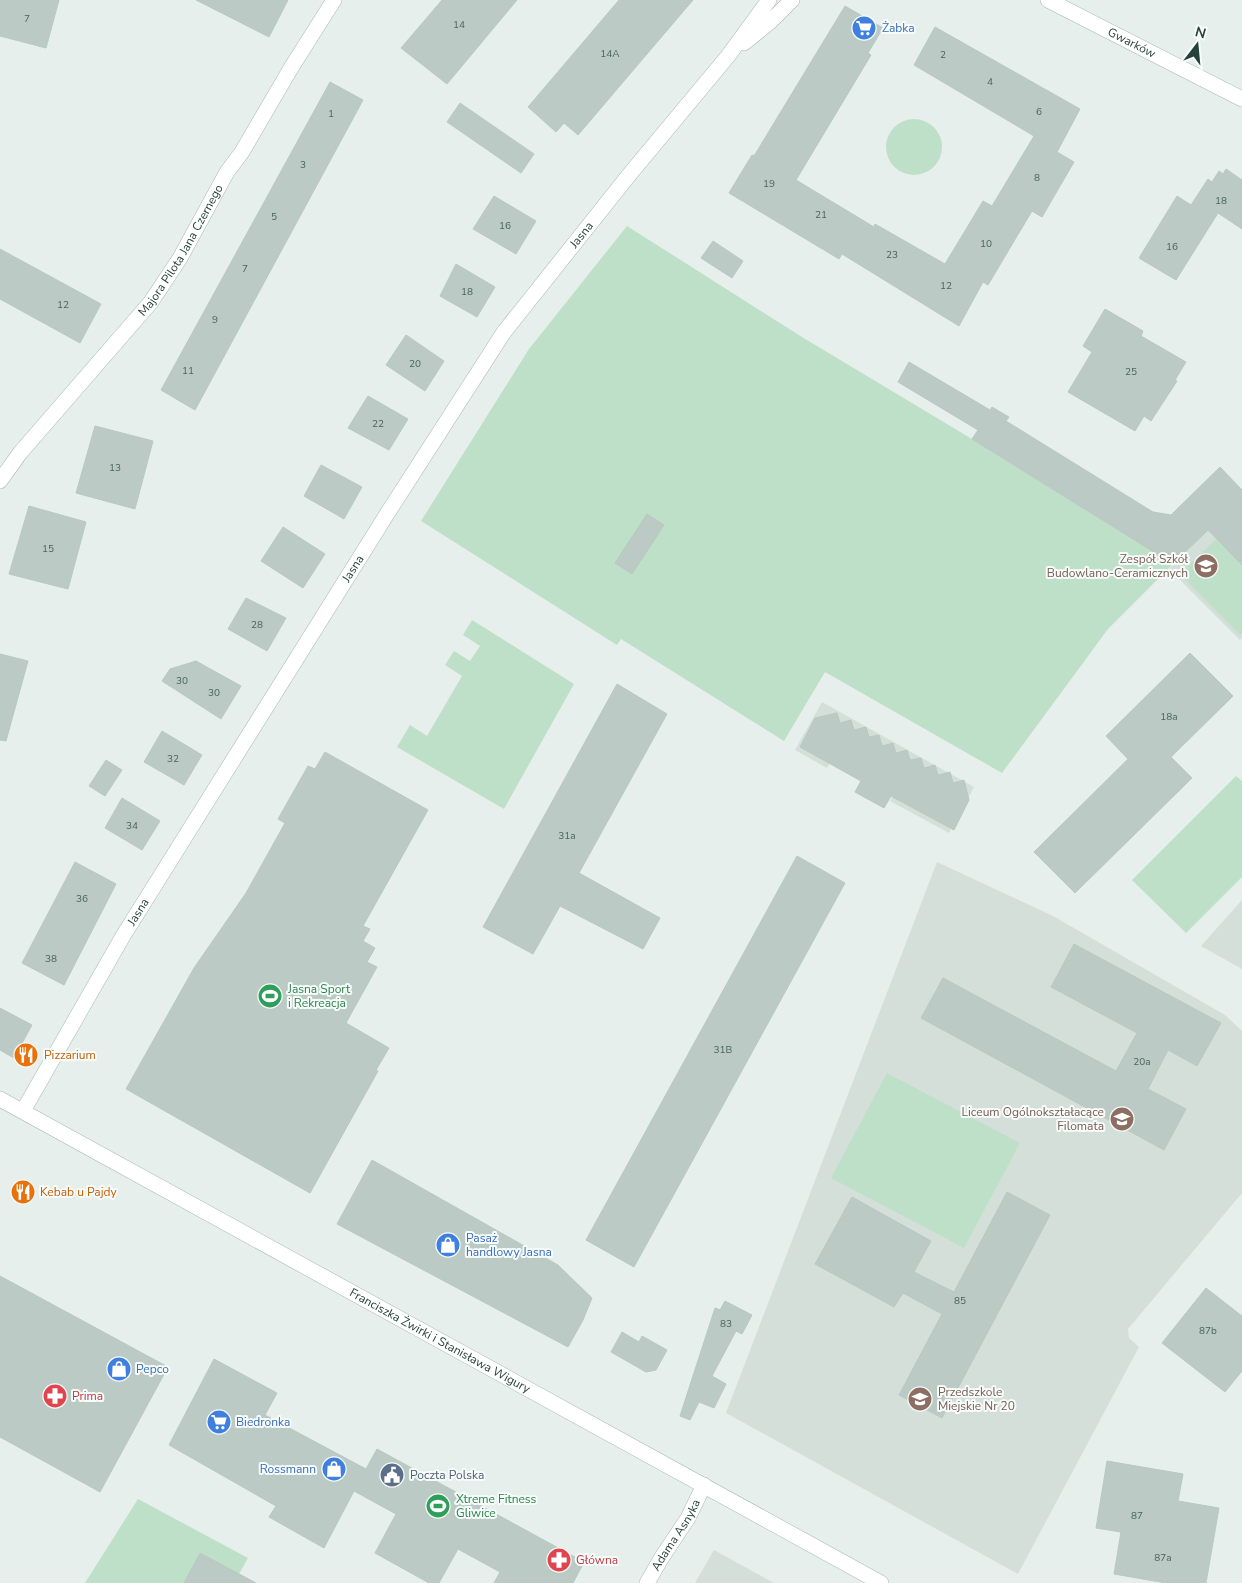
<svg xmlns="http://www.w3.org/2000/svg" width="1242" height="1583" viewBox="0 0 1242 1583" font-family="'Nunito Sans',sans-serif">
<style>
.built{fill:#d4dfda}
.green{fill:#bfe0c8}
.building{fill:#bbcac4;stroke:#b8c9c2}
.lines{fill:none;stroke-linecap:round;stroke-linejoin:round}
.minor-casing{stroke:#a8b8b2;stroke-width:16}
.minor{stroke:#fff;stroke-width:15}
.labels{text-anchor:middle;stroke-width:4;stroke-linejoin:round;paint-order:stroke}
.number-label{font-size:10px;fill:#4a645c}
.shop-label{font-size:12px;fill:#366cbe;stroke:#f7fbf9;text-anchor:start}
.street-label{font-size:12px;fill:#24423a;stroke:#f7fbf9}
.education-label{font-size:12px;fill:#785e54;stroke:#f7fbf9;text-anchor:end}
.leisure-label{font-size:12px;fill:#27864d;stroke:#f7fbf9;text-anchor:start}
.food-label{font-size:12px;fill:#c56008;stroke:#f7fbf9;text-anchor:start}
.health-label{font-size:12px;fill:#be3a42;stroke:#f7fbf9;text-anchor:start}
.service-label{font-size:12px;fill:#4e5e75;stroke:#f7fbf9;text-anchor:start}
</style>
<rect width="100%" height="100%" fill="#e6efeb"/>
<g class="built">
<path d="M1242 496V638L1240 640 1169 569Z"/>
<path d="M822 702 974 787 949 833 890 801 902 781 840 746 827 768 795 750Z"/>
<path d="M937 862 1053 916 1225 1015 1242 1031V1193L1128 1329 1129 1338 1139 1347 1018 1574 726 1413Z"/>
<path d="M1242 900V969L1201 946Z"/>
<path d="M714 1550 774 1583H695Z"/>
</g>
<g class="green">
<circle cx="914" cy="147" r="28"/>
<path d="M627 226 802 337 972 439 1173 564 1108 629 1002 773 825 672 784 741 621 639 617 645 421 521 529 349Z"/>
<path d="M1216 539 1242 565V633L1240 635 1180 574Z"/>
<path d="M472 620 574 684 504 809 397 747 410 725 427 736 462 676 445 665 454 651 470 661 480 646 463 635Z"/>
<path d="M1236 776 1242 781V877L1186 933 1132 880Z"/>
<path d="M887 1073 1020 1143 964 1248 831 1178Z"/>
<path d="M138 1499 248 1558 239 1574 200 1553 184 1583H85Z"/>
</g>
<g class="building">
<path d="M0 0H59L46 48 0 36Z"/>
<path d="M196 0H288L269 37Z"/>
<path d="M442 0H517L447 84 401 48Z"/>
<path d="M619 0H693L578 135 564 123 556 132 528 107Z"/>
<path d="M845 6 883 28 868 53 871 55 796 180 874 227 875 224 945 264 983 201 992 206 1034 136 914 65 935 27 1080 109 1057 152 1074 162 1042 217 1032 211 988 285 983 282 959 326 842 254 839 259 729 193 752 155 754 156Z"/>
<path d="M330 82 363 100 195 410 161 390Z"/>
<path d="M460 103 534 154 521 173 447 122Z"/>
<path d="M1226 169 1242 180V229L1218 213 1176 280 1139 258 1177 196 1191 205 1208 179 1212 182 1219 171 1223 174Z"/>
<path d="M494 196 536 221 516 254 473 229Z"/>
<path d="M713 241 743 261 732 278 701 258Z"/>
<path d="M0 249 101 304 80 343 0 299Z"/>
<path d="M456 264 495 287 477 317 440 296Z"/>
<path d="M1105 309 1143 331 1141 336 1186 362 1175 380 1177 381 1151 421 1144 416 1135 431 1068 392 1092 352 1083 346Z"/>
<path d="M406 335 444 361 425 391 386 365Z"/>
<path d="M909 362 990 410 992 407 1009 417 1006 421 1153 512 1171 515 1220 467 1242 490V565L1208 530 1173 564 972 439 978 430 898 382Z"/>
<path d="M368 396 408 419 389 450 348 428Z"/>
<path d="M95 426 153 441 135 509 76 493Z"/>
<path d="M321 465 362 487 344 519 304 496Z"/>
<path d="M29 506 86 522 68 589 9 574Z"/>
<path d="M647 514 664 525 632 574 615 563Z"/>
<path d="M283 527 325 554 303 588 261 561Z"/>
<path d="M246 598 286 618 267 651 228 629Z"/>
<path d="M1190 653 1233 696 1171 757 1192 778 1075 893 1034 852 1128 759 1106 736Z"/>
<path d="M0 654 28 661 6 741 0 740Z"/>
<path d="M196 661 241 686 221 719 162 681 170 669Z"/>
<path d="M617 684 667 714 579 873 660 918 643 949 560 906 533 954 483 927Z"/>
<path d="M837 713 840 723 851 720 854 730 866 727 869 737 879 735 882 746 893 743 896 753 907 750 910 760 921 758 924 768 935 765 938 775 950 772 953 783 964 780 969 800 954 830 891 796 884 808 855 792 861 781 800 747 815 718Z"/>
<path d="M162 731 202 755 184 785 144 762Z"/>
<path d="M325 752 428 810 363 926 370 929 363 941 375 948 367 962 377 967 346 1023 389 1048 376 1070 378 1071 310 1193 126 1089 194 968 246 893 285 823 278 819 308 766 315 769Z"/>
<path d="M106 760 122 770 105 796 89 786Z"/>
<path d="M122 798 160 821 142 850 105 828Z"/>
<path d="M797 856 845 883 634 1267 586 1240Z"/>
<path d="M75 862 116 884 64 985 22 963Z"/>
<path d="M1074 944 1221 1023 1197 1066 1168 1050 1148 1089 1186 1109 1164 1150 921 1018 943 978 1116 1071 1137 1033 1051 987Z"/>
<path d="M0 1008 32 1025 14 1058 0 1050Z"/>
<path d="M372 1160 558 1265 592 1298 583 1320 568 1347 337 1224Z"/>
<path d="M1007 1192 1050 1215 942 1418 899 1395 942 1314 903 1293 894 1307 815 1264 852 1197 931 1241 914 1272 954 1292Z"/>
<path d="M0 1276 168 1367 100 1492 0 1437Z"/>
<path d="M1206 1288 1242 1316V1371L1225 1392 1162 1343Z"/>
<path d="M725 1301 752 1315 742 1334 736 1331 712 1376 726 1384 714 1408 699 1402 690 1420 680 1416 715 1308 720 1310Z"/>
<path d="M622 1332 639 1342 642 1336 667 1350 656 1370 646 1372 611 1352Z"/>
<path d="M214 1359 277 1393 265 1415 366 1469 377 1449 584 1562 573 1583H494L500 1572 458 1549 439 1583H429L375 1553 396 1514 354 1491 324 1548 269 1517 276 1506 169 1445Z"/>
<path d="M1107 1461 1183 1474 1178 1501 1219 1508 1206 1583H1166L1114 1574 1121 1532 1096 1528Z"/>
<path d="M200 1553 256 1583H184Z"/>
</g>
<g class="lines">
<defs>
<g id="minor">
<path id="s1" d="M1048 0 1242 99"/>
<path d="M744 43 770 22 792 0"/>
<path id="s2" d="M0 481 20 453 151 302 180 258 227 172 242 152 291 68 334 0"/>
<path id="s3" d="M0 1099 881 1583"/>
<path id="s4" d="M23 1111 123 936 387 514 504 332 629 175 728 56 769 0"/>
<path id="s5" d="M647 1583 662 1557 688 1518 704 1485"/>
</g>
</defs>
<use href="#minor" class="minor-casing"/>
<use href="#minor" class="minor"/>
</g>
<defs>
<symbol id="supermarket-disc" viewBox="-11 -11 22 22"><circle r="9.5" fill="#3f7fe0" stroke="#f7fbf9"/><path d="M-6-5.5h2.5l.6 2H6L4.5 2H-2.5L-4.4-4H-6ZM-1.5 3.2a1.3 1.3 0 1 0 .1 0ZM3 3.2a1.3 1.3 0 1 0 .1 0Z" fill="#fff"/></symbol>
<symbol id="school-disc" viewBox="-11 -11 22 22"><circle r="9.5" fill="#8d6e63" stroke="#f7fbf9"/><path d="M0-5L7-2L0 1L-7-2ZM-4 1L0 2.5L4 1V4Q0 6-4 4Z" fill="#fff"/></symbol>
<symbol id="stadium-disc" viewBox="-11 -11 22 22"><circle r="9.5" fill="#2e9e5b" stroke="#f7fbf9"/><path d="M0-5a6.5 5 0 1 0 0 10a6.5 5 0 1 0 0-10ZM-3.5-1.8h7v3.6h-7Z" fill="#fff"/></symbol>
<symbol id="restaurant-disc" viewBox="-11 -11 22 22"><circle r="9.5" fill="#e8710a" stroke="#f7fbf9"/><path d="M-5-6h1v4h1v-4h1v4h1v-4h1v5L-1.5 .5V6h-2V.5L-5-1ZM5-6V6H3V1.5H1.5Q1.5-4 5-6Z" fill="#fff"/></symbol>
<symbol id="shop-disc" viewBox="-11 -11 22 22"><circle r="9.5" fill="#3f7fe0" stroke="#f7fbf9"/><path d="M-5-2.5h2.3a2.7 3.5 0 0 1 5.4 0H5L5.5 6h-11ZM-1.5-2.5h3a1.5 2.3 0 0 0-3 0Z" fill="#fff"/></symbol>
<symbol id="pharmacy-disc" viewBox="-11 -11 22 22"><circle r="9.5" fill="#e0444e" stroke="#f7fbf9"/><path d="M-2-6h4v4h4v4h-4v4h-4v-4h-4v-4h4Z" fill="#fff"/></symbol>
<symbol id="civic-disc" viewBox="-11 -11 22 22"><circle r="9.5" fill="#5c6f8a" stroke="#f7fbf9"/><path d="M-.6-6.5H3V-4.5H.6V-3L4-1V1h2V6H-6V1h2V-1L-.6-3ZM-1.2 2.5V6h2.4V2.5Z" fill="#fff"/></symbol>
</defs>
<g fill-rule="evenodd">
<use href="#supermarket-disc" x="850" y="14" width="28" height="28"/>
<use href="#school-disc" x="1192" y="552" width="28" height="28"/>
<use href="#stadium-disc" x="256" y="982" width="28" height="28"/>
<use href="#restaurant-disc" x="12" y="1041" width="28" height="28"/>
<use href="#school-disc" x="1108" y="1105" width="28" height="28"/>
<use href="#restaurant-disc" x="9" y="1178" width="28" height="28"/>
<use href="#shop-disc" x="434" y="1231" width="28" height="28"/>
<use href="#shop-disc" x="105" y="1355" width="28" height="28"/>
<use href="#pharmacy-disc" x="41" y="1382" width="28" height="28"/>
<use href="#school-disc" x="906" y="1385" width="28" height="28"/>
<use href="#supermarket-disc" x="205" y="1408" width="28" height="28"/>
<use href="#shop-disc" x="320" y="1455" width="28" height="28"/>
<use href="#civic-disc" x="378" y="1461" width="28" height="28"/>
<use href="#stadium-disc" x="424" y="1492" width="28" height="28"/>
<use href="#pharmacy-disc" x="545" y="1546" width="28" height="28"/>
</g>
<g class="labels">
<g class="number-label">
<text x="27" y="22">7</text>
<text x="459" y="28">14</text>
<text x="610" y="57">14A</text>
<text x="943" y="58">2</text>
<text x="990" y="85">4</text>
<text x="1039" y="115">6</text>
<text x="331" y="117">1</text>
<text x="303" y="168">3</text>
<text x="1037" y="181">8</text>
<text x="769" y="187">19</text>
<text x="1221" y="204">18</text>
<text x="821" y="218">21</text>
<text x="274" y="220">5</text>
<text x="505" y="229">16</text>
<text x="986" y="247">10</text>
<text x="1172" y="250">16</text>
<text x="892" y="258">23</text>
<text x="245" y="272">7</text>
<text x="946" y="289">12</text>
<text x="467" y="295">18</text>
<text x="63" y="308">12</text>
<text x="215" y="323">9</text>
<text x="415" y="367">20</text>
<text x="188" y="374">11</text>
<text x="1131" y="375">25</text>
<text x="378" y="427">22</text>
<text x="115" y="471">13</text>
<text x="48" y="552">15</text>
<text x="257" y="628">28</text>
<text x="182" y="684">30</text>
<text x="214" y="696">30</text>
<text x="1169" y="720">18a</text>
<text x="173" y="762">32</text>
<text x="132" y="829">34</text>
<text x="567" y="839">31a</text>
<text x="82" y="902">36</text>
<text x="51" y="962">38</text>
<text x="723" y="1053">31B</text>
<text x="1142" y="1065">20a</text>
<text x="960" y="1304">85</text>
<text x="726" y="1327">83</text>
<text x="1208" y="1334">87b</text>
<text x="1137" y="1519">87</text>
<text x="1163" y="1561">87a</text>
</g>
<g class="shop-label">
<text x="882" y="32">Żabka</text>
<text x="466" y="1242">Pasaż<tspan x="466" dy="14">handlowy Jasna</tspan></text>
<text x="136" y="1373">Pepco</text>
<text x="236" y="1426">Biedronka</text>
<text x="316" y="1473" text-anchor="end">Rossmann</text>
</g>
<g class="street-label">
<text dy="4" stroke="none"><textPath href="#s1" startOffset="94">Gwarków</textPath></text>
<text dy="4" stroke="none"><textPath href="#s4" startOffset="1040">Jasna</textPath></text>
<text dy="4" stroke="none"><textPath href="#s2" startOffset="294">Majora Pilota Jana Czernego</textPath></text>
<text dy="4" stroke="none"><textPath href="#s4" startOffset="635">Jasna</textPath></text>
<text dy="4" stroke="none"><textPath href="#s4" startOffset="230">Jasna</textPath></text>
<text dy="4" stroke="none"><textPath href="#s3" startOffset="502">Franciszka Żwirki i Stanisława Wigury</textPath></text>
<text dy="4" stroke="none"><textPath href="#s5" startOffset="56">Adama Asnyka</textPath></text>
</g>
<g class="education-label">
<text x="1188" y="563">Zespół Szkół<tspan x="1188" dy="14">Budowlano-Ceramicznych</tspan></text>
<text x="1104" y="1116">Liceum Ogólnokształacące<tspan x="1104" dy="14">Filomata</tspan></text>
<text x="938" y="1396" text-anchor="start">Przedszkole<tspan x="938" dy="14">Miejskie Nr 20</tspan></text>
</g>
<g class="leisure-label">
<text x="288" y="993">Jasna Sport<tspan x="288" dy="14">i Rekreacja</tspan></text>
<text x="456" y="1503">Xtreme Fitness<tspan x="456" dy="14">Gliwice</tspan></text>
</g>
<g class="food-label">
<text x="44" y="1059">Pizzarium</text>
<text x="40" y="1196">Kebab u Pajdy</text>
</g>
<g class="health-label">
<text x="72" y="1400">Prima</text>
<text x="576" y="1564">Główna</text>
</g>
<g class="service-label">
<text x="410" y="1479">Poczta Polska</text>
</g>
</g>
<g transform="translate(1197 45) rotate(16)" stroke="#f7fbf9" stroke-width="4" paint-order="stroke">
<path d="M0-4L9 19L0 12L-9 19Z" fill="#24423a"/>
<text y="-8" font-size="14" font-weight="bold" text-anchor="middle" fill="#24423a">N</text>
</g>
</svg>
